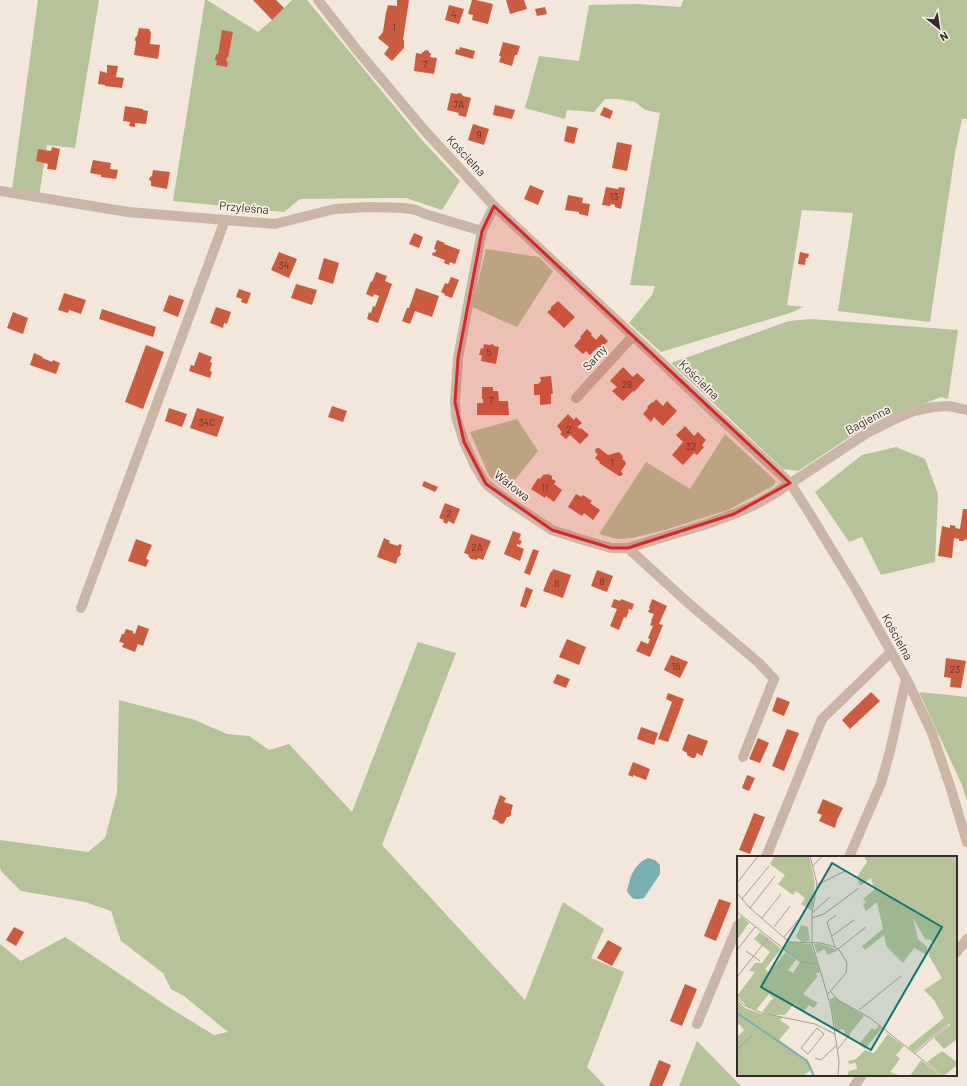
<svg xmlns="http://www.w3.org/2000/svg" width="967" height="1086" viewBox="0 0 967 1086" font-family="Barlow,sans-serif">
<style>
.green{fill:#b6c299}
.water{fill:#78b0b1}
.building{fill:#ca5d40}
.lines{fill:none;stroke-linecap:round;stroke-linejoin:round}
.street{stroke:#cbb5a6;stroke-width:10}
.marked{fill:#d62828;fill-opacity:0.2;stroke:#d62828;stroke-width:3;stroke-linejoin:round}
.labels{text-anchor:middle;stroke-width:3.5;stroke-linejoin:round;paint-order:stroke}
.number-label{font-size:10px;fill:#5c382d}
.street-label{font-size:12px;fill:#372b27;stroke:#faf0e7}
.inset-river{fill:none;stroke:#78b0b1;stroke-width:2}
.inset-road{fill:none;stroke:#a89b92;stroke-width:1}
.view{fill:#0f766e;fill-opacity:0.15;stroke:#0f766e;stroke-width:2}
.inset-edge{fill:none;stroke:#372b27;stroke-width:2}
</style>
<rect width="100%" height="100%" fill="#f3e6da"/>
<g class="green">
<path d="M38 0H99L75 148 47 145 39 196 12 190Z"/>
<path d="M205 0H207L258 32 272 20 292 0H307L422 140 460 181 442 210 406 198H386L300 199 284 212 173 201Z"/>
<path d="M683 0H967V119H962L955 153 930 322 838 311 853 213 802 210 787 305 803 307 790 313 661 352 629 323 652 295 655 286 630 285 660 113 645 110 635 102 618 99H605L594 112 567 110 565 119 525 108 539 56 579 61 589 5 637 4 681 7Z"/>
<path d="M486 249 539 257 553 271 517 327 472 307Z"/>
<path d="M811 319 958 330 948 399 941 397 865 427 798 471 783 469 671 363 789 321Z"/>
<path d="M517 419 538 451 507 490 489 476 470 432Z"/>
<path d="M725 434 776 481 773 486 728 510 665 530 632 538 617 539 599 534 646 462 690 489Z"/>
<path d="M896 447 925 459 938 494 935 562 881 575 862 537 849 542 815 492 862 455Z"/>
<path d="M418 642 456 653 382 845 525 1000 563 902 604 929 591 958 624 972 587 1067 605 1086H0V944L21 961 65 937 170 1008 214 1035 228 1032 184 996 171 989 163 973 121 941 111 911 85 902 21 891 1 871 0 867V840L88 852 105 838 117 793 119 700 195 720 227 734 249 736 269 750 289 744 352 812Z"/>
<path d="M919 692 967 697V801L962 785Z"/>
<path d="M697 1041 741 1086H679Z"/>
</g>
<path class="water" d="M648 858 655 860 660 865V874L644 898C635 900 632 900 627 891 631 876 633 865 648 858Z"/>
<g class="building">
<path d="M253 0H276L284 8 272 20Z"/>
<path d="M397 0H409L403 40H404V48L392 61 384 54 389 47 378 38 383 32 386 12V13L388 5 397 6Z"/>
<path d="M472 0H476L493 4 488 24 472 20 473 15 468 14Z"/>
<path d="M506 0H524L527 9 510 14Z"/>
<path d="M449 5 464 9 459 24 445 20Z"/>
<path d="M545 7 547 14 537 16 535 9Z"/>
<path d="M139 28 149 29 151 33 150 44 160 45 158 59 134 55 136 42 135 40V38L137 36Z"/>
<path d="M222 30 233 32 228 58 227 57 226 61 228 62 227 67 216 65 217 61 215 60 216 54 218 55Z"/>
<path d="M503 42 520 46 517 55H515L512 66 499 62 501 56H499Z"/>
<path d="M460 47 475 51 473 59 455 54 456 49 459 50Z"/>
<path d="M425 50 429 51V53H431L430 57 437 58 434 74 414 71 416 53 422 54V52H424Z"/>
<path d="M107 65 118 66 116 77 124 78 122 88 105 86V85L98 84 100 71 107 73Z"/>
<path d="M451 93 457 94 459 93 462 94 463 96 471 98 466 117 458 115 459 113 447 110Z"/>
<path d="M495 105 515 110 512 119 493 115Z"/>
<path d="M125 106 143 109V110L148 111 146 124 135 123V127L129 126 130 122 123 121Z"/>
<path d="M604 107 613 111 610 119 600 115Z"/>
<path d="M473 124 489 129 484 145 468 140Z"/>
<path d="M567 126 578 128 574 144 564 141Z"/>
<path d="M617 142 632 145 627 171 612 168Z"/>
<path d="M52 147 60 149 56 170 47 169 48 164 36 161 38 149 51 151Z"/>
<path d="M93 160 111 163 110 169 118 170 116 179 101 177V175L90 173Z"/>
<path d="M153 170 170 172 167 189 151 186V181L149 180 150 177 152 176Z"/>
<path d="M530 185 544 191 538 205 524 199Z"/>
<path d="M606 187 618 189 619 187 625 188 621 209 615 207V205L611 204 610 206 602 205Z"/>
<path d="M568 195 583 198 582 203 590 204 588 216 579 214V212L565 210Z"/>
<path d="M414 233 423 237 419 248 409 244Z"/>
<path d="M437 240 445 243 444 244 460 250 455 264 450 262 449 265 444 263 445 260 432 255 433 252 435 253 436 250 434 249Z"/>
<path d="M279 252 297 259 289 278 271 270Z"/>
<path d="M800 252 809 254 808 258H806L805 265 798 264Z"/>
<path d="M324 258 339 263 333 284 318 279Z"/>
<path d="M376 272 387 276 385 281 392 284 378 323 367 319 369 312 371 313 373 306 375 307 379 296 374 294 373 297 366 294 371 281 372 282Z"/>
<path d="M451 277 459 280 452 298 444 295 445 294 441 292 445 283 448 284Z"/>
<path d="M296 284 317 290 312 305 291 298Z"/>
<path d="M416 288 439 296 432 317 415 311 410 324 402 321 407 308H409Z"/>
<path d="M239 289 251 293 247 304 241 302 242 299 236 297Z"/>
<path d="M64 293 86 300 81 314 69 310 68 313 58 310Z"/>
<path d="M169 295 184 300 178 317 163 311Z"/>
<path d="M558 301 575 317 564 328 547 312 551 309V307Z"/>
<path d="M216 307 231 312 227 324 224 323 223 328 210 323Z"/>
<path d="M102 309 156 327 153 337 99 319Z"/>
<path d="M13 312 28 318 23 334 7 328Z"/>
<path d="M587 329 592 334 591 335 596 340 601 334 608 341 600 349 598 347 590 355 586 351 583 354 574 346 581 338 580 337Z"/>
<path d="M484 344 489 345 493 344 494 346 499 347 496 364 481 361 482 355H479L481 348 483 349Z"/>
<path d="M146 345 164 352 143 409 125 402Z"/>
<path d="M199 352 212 357 210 362 212 363 210 371 212 372 210 378 189 371 191 365 194 366Z"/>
<path d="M34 353 43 357 42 358 52 362 53 360 60 363 56 374 30 365Z"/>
<path d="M623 367 633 377 637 373 645 380 634 392 633 391 623 401 612 391 617 387 610 381Z"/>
<path d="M551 376 553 394H551V404L540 405V395H534V384H538L541 381 540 377Z"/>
<path d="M482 387H493V391H498L499 401H508L509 415H477V403H483V399H482Z"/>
<path d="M656 399 663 406 667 401 677 411 663 426 654 417 651 422 643 414 648 408 647 407 652 402 653 403Z"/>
<path d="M332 406 347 411 343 422 328 417Z"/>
<path d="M169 408 187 414 182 427 165 421Z"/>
<path d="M197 408 224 417 217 437 190 428Z"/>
<path d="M568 414 574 420 576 417 582 423 577 427 580 429 581 428 589 435 580 444 570 435 566 439 560 434 562 432 557 426Z"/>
<path d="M685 426 694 436 698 432 706 440 702 445 704 447 697 455 694 453 683 465 672 455 683 442 676 435Z"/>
<path d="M597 448H599L608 455 619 452 622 455 623 458 622 459 625 461 626 464 621 471 623 474 621 476H619L599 463 600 462 595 458 598 454 596 453 595 450Z"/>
<path d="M544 474 545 475 548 474 552 476V479L556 481 554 484 562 490 554 502 546 496 545 498 531 489 538 478 540 479Z"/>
<path d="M424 481 438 487 435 492 422 486Z"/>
<path d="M576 494 581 497 583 495 592 501 590 503 600 510 593 520 584 513 582 516 568 507Z"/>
<path d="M445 503 460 509 454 524 448 521 447 524 443 522 444 520 439 518Z"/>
<path d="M963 509H967V540L965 539 964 541H959V539L954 538 952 558 938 556 942 526 950 528V525L956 526 955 528 960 529Z"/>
<path d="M513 531 521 534 519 540 522 541 520 545 517 544V546L524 549 520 561 504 554Z"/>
<path d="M471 534 491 541 483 560 478 558 477 560 471 559 468 556 469 555 464 553Z"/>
<path d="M384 538 390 541 389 543 398 546 399 544 402 545 400 552 401 554 400 556 398 557 396 564 377 557Z"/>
<path d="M136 539 152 545 146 559 149 560 146 567 128 561Z"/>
<path d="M533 549 539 551 530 575 524 573Z"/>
<path d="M553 569 571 575 563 598 543 591 551 571 552 572Z"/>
<path d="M597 570 613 576 607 592 591 586Z"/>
<path d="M526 587 533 590 526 608 520 606Z"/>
<path d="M614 599 620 601 621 599 634 604 632 610 629 609 628 611H629L626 618 624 617 619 630 610 626 617 609 611 607Z"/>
<path d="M652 599 667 606 659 624 663 625 650 657 636 651 641 641 648 644 650 639 648 638 653 626 650 625 652 621H651L654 614 648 612 650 608H649Z"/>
<path d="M138 625 149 629 143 646 138 644 135 652 122 647 124 643 119 642 122 634H124L126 629 133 631V633L135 634Z"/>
<path d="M567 639 586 647 579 665 559 657Z"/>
<path d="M671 655 688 662 680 678 664 670Z"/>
<path d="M946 658 966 661 961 688 950 687 951 678 944 677Z"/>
<path d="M557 674 570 679 566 688 553 683Z"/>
<path d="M871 692 880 701 850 729 842 720Z"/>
<path d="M668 693 684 699 668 742 658 739 672 702 666 699Z"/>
<path d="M777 697 790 702 784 716 772 711Z"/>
<path d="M641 727 658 733 654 745 637 739Z"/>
<path d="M787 729 799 733 784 771 772 766Z"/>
<path d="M688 734 708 741 702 756 697 753 695 758H692L687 755V753L682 750Z"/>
<path d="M758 738 769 743 760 763 749 759Z"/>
<path d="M633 762 650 769 646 780 633 775V777L628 775Z"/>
<path d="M747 775 755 778 749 791 742 788Z"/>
<path d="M500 795 506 798 504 802 513 805 511 812V815L509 817H507L504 823 502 824 499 823 498 821 492 819 495 812H494Z"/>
<path d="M823 799 843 808 837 820V821L835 828 819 821 822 815 817 813Z"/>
<path d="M754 813 765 817 750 854 739 850Z"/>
<path d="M719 899 731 903 716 941 704 936Z"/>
<path d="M14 927 24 932 16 946 6 940Z"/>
<path d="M608 940 622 948 612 966 597 958Z"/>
<path d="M685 984 697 989 682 1026 670 1021Z"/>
<path d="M659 1060 671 1065 667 1075 662 1086H649Z"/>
</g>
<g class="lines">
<g class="street">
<path d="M318 0 357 50 425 131 494 206 660 361 711 410 790 483 805 506 857 591 909 684 932 733 950 786 967 842"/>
<path d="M0 191 128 212 275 224 335 209 369 207 404 208 416 210 425 214 482 231"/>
<path d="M494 206 482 231 458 358 455 402 456 417 464 442 475 466 486 484 508 501 552 530 580 539 611 548H628L707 524 734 514 755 505 774 494 867 433 893 420 914 411 933 407 949 406 967 410"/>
<path d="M576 398 633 336"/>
<path d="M628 548 687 602 759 663 774 679 743 757"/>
<path d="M81 608 225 220"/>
<path d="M850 855 881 783 890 751 906 679"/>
<path d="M766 857 822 719 891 652"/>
<path d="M956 953 967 939"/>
<path d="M697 1024 738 925"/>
<path d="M854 1086 862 1075"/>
</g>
</g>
<path class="marked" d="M494 206 790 483 734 514 628 548H611L552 530 486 484 464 442 455 402 458 358 482 231Z"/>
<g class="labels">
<g class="number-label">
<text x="454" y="18">4</text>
<text x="394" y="31">1</text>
<text x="425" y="68">7</text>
<text x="459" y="108">7A</text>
<text x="479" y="138">9</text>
<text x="614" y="200">13</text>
<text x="284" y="269">34</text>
<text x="489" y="356">5</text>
<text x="627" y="388">28</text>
<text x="491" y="404">7</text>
<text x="207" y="426">34C</text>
<text x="569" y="433">2</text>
<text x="691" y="450">32</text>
<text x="612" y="466">1</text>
<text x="545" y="491">11</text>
<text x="449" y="517">2</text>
<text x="477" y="551">2A</text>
<text x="602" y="585">8</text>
<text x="557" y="587">6</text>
<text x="676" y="670">16</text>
<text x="955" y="673">23</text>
</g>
<g class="street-label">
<text transform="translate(466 156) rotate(47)" y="4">Kościelna</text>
<text transform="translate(244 208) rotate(5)" y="4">Przyleśna</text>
<text transform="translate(595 358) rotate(-48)" y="4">Sarny</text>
<text transform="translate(699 380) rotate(44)" y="4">Kościelna</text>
<text transform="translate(868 420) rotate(-28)" y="4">Bagienna</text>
<text transform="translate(512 486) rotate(38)" y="4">Wałowa</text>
<text transform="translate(897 637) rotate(61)" y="4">Kościelna</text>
</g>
</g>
<g transform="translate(737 856)">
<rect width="220" height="220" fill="#f3e6da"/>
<path d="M38 0H72L78 27 75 55 64 48 68 42 59 35 56 39 41 28 48 19 33 8ZM127 0H220V183L207 193 197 182 213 169 212 167 177 196 171 191 207 162 197 144 187 134 205 122 192 100V92L197 90 194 84 188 83 176 62 181 83 190 91V99L177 92 166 107 149 90 147 79 128 94 125 90 146 73 140 46 129 55 126 49 129 46 126 43 137 34 134 22 123 30 120 21 130 6ZM4 60 12 67 0 84V65ZM64 69 71 71 73 85 65 86 59 81ZM23 76 44 93 28 113 32 117 49 96 59 104 51 114 56 117 63 106 82 111 83 116 78 118 81 120 66 138 81 147 76 152 72 149 67 155 57 148 48 159H36L25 156 36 142 32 138 19 154 10 150 0 140 18 116 12 115 18 107H25L33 96 17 83ZM52 86 74 88 81 109 65 106 46 94ZM77 88H84L101 94 91 99 87 93 80 97ZM97 141 127 160 110 181 106 173 99 175 93 143ZM0 144 8 152 25 158 46 161 43 164 53 171 42 184 71 205 75 213 66 220H0V181L7 174 0 166ZM142 169 145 172 128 193 122 188 135 172 138 174ZM151 178 167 190 159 199 163 203 153 216 164 220H110L112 215 120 213 119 207 112 208 111 205 119 203 128 194 137 197ZM205 195 220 206V209L207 220 190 206ZM184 204 203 219 173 220Z" fill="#b6c299"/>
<path class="inset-river" d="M0 157 70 205 77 220"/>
<path class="inset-road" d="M73 0 80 28 75 57V87L94 151 102 205 101 220M76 10 85 0M0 27 21 0M80 29 108 15M0 37 12 51 52 86 84 87 98 91 103 95 110 107 109 117 91 138M5 43 32 10M13 52 38 20M0 56 62 105 82 110M75 57 93 41M25 62 44 38M75 62 87 58 122 32M37 71 53 50M95 80 117 64M47 81 61 64M98 91 90 66 99 59M101 93 129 71M0 94 18 71M9 95 23 105M0 121 31 82M94 136 101 144 133 162 206 220M0 142 7 149 25 157 78 168 98 178M122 154 164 120M80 172 87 178 71 198 64 192ZM0 193 16 179M101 193 113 178M178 197 211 169M78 202 84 204 100 189"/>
<path class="view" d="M95 7 205 71 134 194 24 131Z"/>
<rect width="220" height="220" class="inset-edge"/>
</g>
<g transform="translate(939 28) rotate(150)" stroke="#faf0e7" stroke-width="3" paint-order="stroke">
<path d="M0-3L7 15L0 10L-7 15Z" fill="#372b27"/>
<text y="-6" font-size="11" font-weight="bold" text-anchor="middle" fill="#372b27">N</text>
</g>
</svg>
